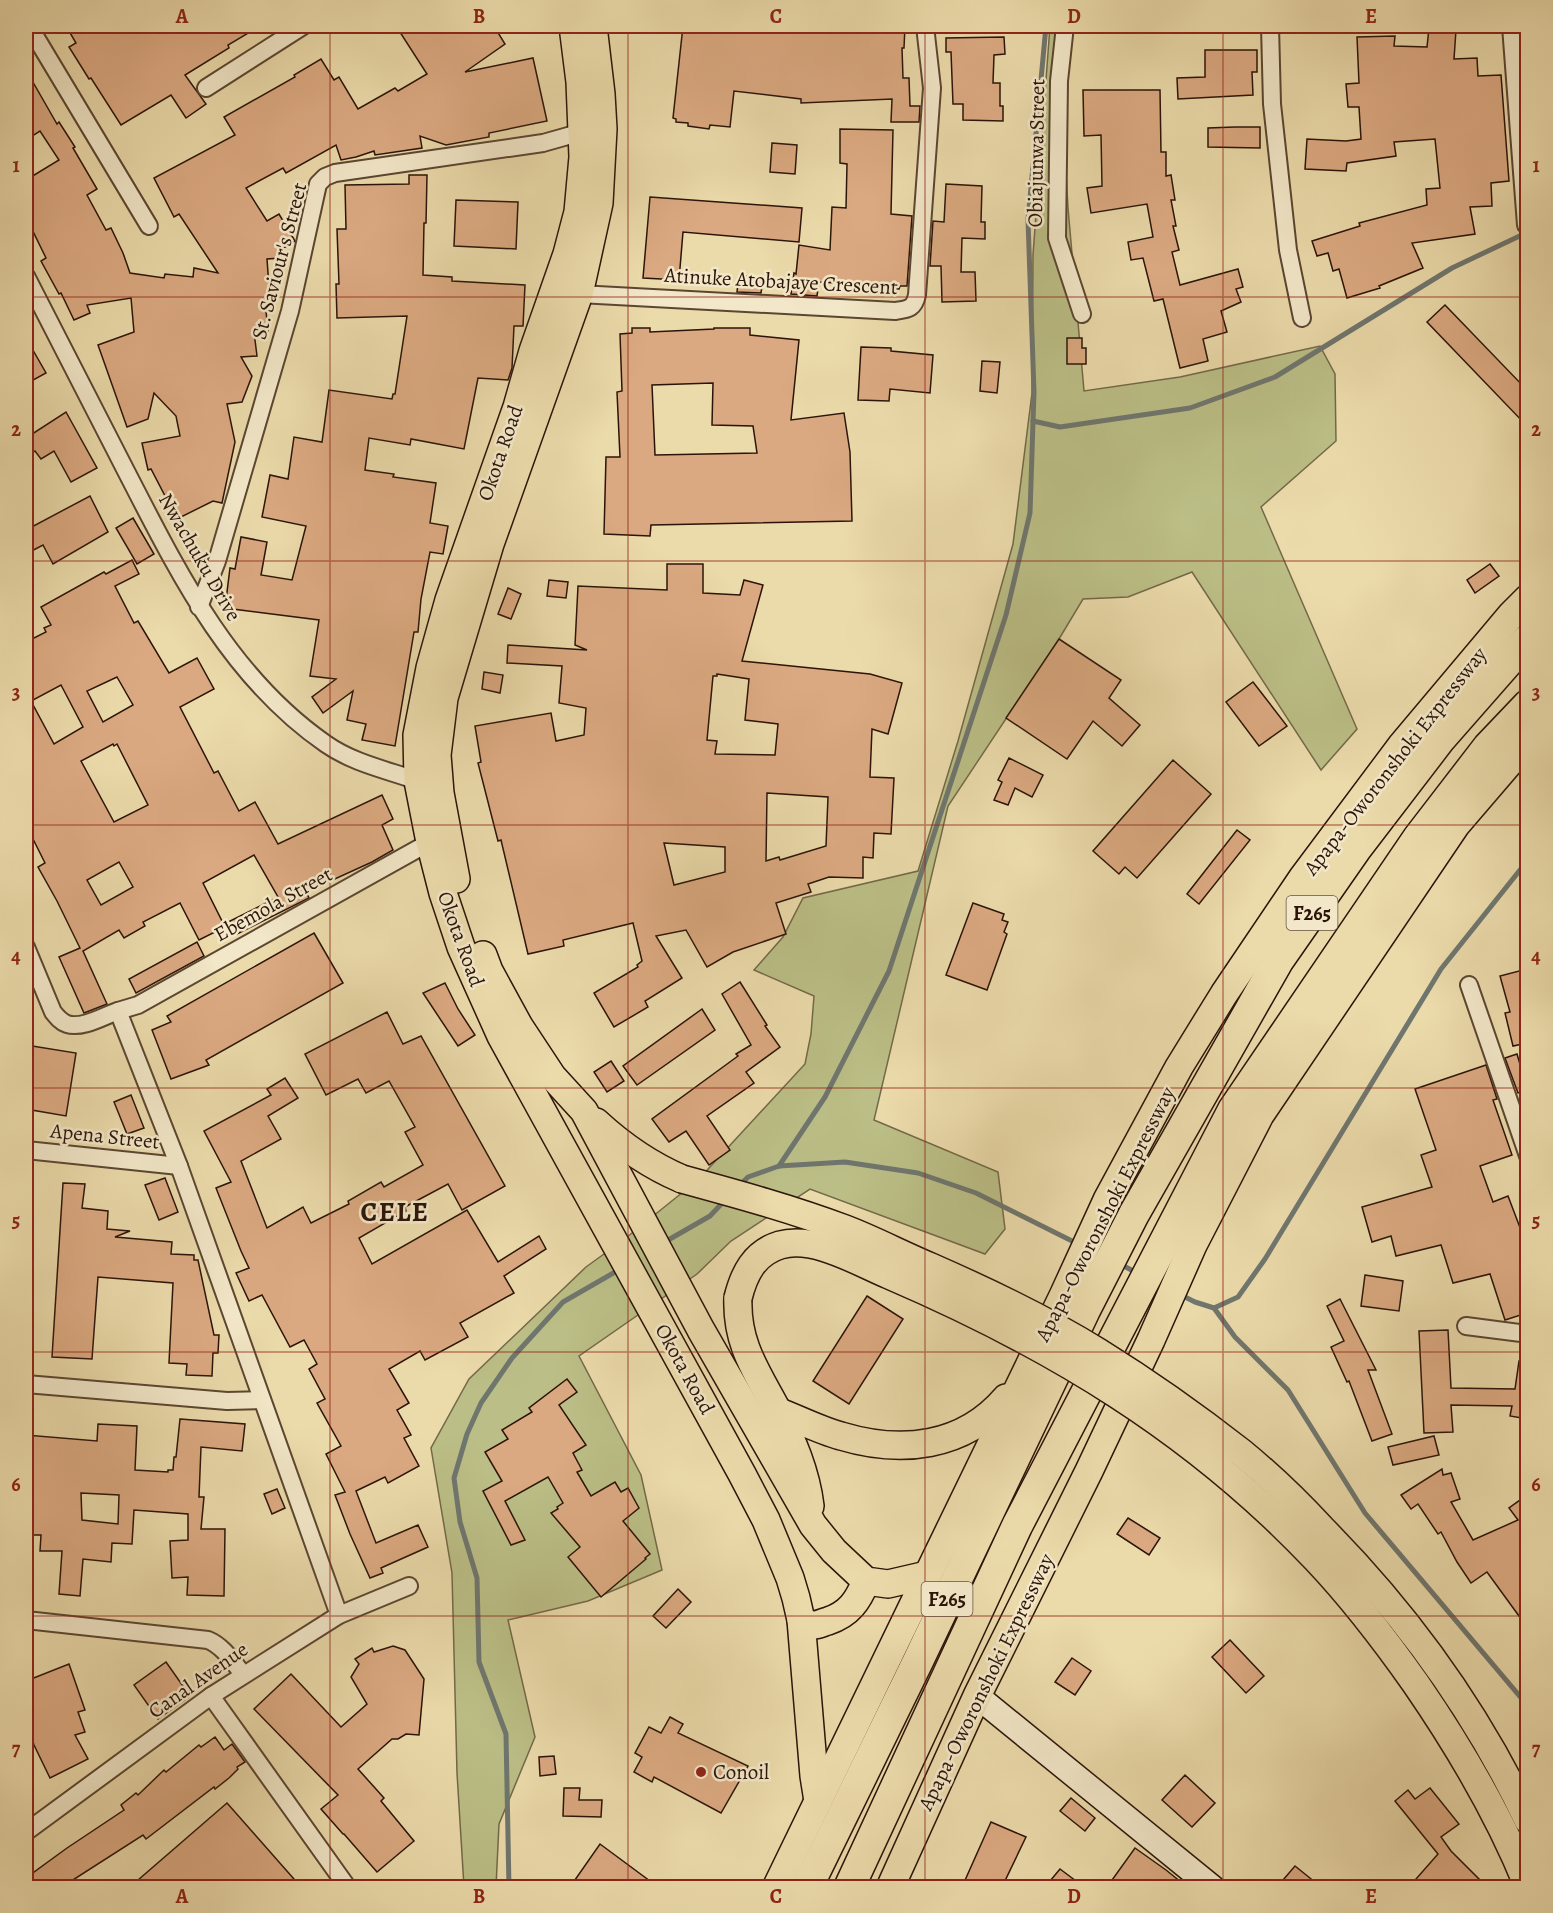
<svg xmlns="http://www.w3.org/2000/svg" width="1553" height="1913" viewBox="0 0 1553 1913" font-family="Alegreya,serif">
<style>
.green{fill:#bbbe86;stroke:#736948;stroke-width:1.5}
.lines{fill:none;stroke-linecap:round;stroke-linejoin:round}
.stream{stroke:#6f766e;stroke-width:5}
.building{fill:#dba981;stroke:#2b1409;stroke-width:1.5;fill-rule:evenodd}
.minor-casing{stroke:#5b4631;stroke-width:20}
.secondary-casing{stroke:#2b1409;stroke-width:27}
.primary-casing{stroke:#2b1409;stroke-width:30}
.motorway-casing{stroke:#2b1409;stroke-width:33}
.minor{stroke:#f2e7c8;stroke-width:16}
.secondary{stroke:#f2e7c8;stroke-width:24}
.primary{stroke:#ebdaaa;stroke-width:27}
.motorway{stroke:#ebdaaa;stroke-width:30}
.primary-bridge-casing{stroke:#2b1409;stroke-width:30;stroke-linecap:butt}
.primary-bridge{stroke:#ebdaaa;stroke-width:27}
.grid{fill:none;stroke:#8f2418;stroke-width:1.5;stroke-opacity:0.55}
.poi-dot{fill:#8f2418;stroke:#f2e7c8;stroke-width:2}
.labels{text-anchor:middle;stroke-width:5;stroke-linejoin:round;paint-order:stroke}
.shield{fill:#f2e7c8;stroke:#675342;stroke-width:1.5}
.shield-label{font-size:20px;font-weight:bold;fill:#2b1409}
.street-label{font-size:21px;fill:#2b1409;stroke:#f2e7c8}
.poi-label{font-size:21px;fill:#2b1409;stroke:#f2e7c8;text-anchor:start}
.district-label{font-size:27px;font-weight:bold;letter-spacing:1.5px;fill:#2b1409;stroke:#f2e7c8}
.neatline{fill:none;stroke:#8f2418;stroke-width:2}
.grid-label{font-size:20px;text-anchor:middle;font-weight:bold;fill:#8f2418}
</style>
<rect width="100%" height="100%" fill="#ebdaaa"/>
<filter id="stains"><feTurbulence type="fractalNoise" baseFrequency=".00333" numOctaves="4"/><feColorMatrix values="0 0 0 0 .2 0 0 0 0 .09 0 0 0 0 .02 0 0 0 .5 -.17"/></filter>
<radialGradient id="worn" r=".72"><stop offset=".6" stop-color="#630" stop-opacity="0"/><stop offset="1" stop-color="#630" stop-opacity=".3"/></radialGradient>
<path class="green" d="M1050 26H1063L1060 67 1068 208 1084 391 1180 377 1320 346 1335 374 1336 441 1261 507 1357 729 1321 770 1192 572 1128 597 1083 599 1059 639 948 806 874 1120 998 1172 1005 1229 985 1254 810 1189 731 1241 697 1274 579 1356 641 1475 662 1570 588 1601 508 1620 535 1737 499 1824 496 1887H464L457 1773 452 1573 431 1448 469 1379 586 1267 622 1241 698 1180 805 1064 811 1034 814 996 754 970 783 937 803 898 918 871 958 741 1013 544 1032 393 1033 255Z"/>
<g class="lines">
<g class="stream">
<path d="M1033 421 1060 427 1190 408 1275 377 1452 268 1528 232"/>
<path d="M779 1166 825 1097 889 971 1006 615 1030 513 1034 392 1028 220 1046 26"/>
<path d="M739 1186 748 1177 779 1166 845 1162 918 1173 976 1193 1080 1245"/>
<path d="M663 1243 710 1216 726 1199"/>
<path d="M1118 1263 1139 1274"/>
<path d="M1179 1294 1195 1302 1214 1308 1238 1297 1265 1259 1441 969 1528 860"/>
<path d="M1214 1308 1235 1337 1288 1390 1365 1513 1528 1706"/>
<path d="M509 1888 506 1734 479 1662 477 1578 460 1522 454 1478 467 1434 481 1403 512 1358 563 1302 622 1268"/>
</g>
</g>
<g class="building">
<path d="M66 26H260L228 45 229 48 185 75 206 104 186 118 171 95 121 125 91 78 89 79 69 47 76 43Z"/>
<path d="M396 26H494L505 44 465 72 533 58 547 121 489 133V137L446 145 420 136 422 148 375 155 374 151 356 157 341 160 336 145 286 173 283 168 246 188 267 221 279 214 295 241 277 252 281 258 267 259 270 301H265L268 331 254 332 257 356 241 357 252 376 242 402 227 404 235 442 222 503 213 501 177 519 151 469 148 470 142 443 180 436 176 416 154 393 148 419 127 427 98 345 134 332 131 298 87 305 90 313 74 320 61 293 59 294 41 261 46 258 26 217V180L59 160 40 131 26 140V70L57 124 59 122 75 147 73 148 97 189 87 195 106 230 111 228 123 253 130 273 164 278 165 274 193 277 194 268 218 273 179 214 174 217 154 178 235 135 224 117 295 77 294 75 321 59 334 80 339 77 358 109 395 88 398 91 427 74Z"/>
<path d="M683 26H905L904 48H902L903 78H909L910 106H920L919 122H891L892 99 801 103V99L734 91 730 127 710 125 709 129 688 126V123L676 122V119L673 118Z"/>
<path d="M1429 28 1456 30 1454 59 1477 58 1478 76 1501 75 1509 181 1491 183 1492 206 1470 207 1475 234 1412 243 1423 268 1379 286 1380 288 1347 298 1339 269 1333 271 1328 253 1317 256 1312 241 1360 226 1359 223 1427 205 1426 189 1440 188 1435 139 1394 142 1396 156 1347 163 1346 171 1305 169 1307 139 1346 141 1361 139 1359 107H1348L1346 84 1359 83 1357 37 1395 36 1394 46 1427 47Z"/>
<path d="M1004 37 1005 54 994 55 993 83H1000V106H1003V121L963 120V104H953L951 52H946V38Z"/>
<path d="M1205 50H1257V72H1252L1253 95 1178 99 1177 78 1205 77Z"/>
<path d="M1083 90H1160L1161 152H1166V176L1171 175 1175 200H1171L1176 226H1173L1179 250 1172 252 1180 285 1238 269 1243 287 1236 289 1241 302 1221 311 1227 332 1203 339 1208 361 1180 368 1163 299 1154 301 1143 258 1131 260 1128 242 1153 237 1147 204 1091 213 1087 188 1102 186 1101 135 1084 136Z"/>
<path d="M1235 127H1260V148L1208 147V128Z"/>
<path d="M840 129 893 130 891 214 912 216 907 286H900L899 289 872 287 873 285 819 282 817 296 791 294 794 273 796 274 799 245 830 250 832 207 846 208 847 164 840 163Z"/>
<path d="M772 143 797 145 795 174 770 172Z"/>
<path d="M409 175H427L426 223H424L423 275 452 277V281L525 285 523 326H514L512 368 508 380 478 378 464 449 411 439 410 445 369 438 365 470 394 474 393 477 436 483 430 523 448 526 443 554 430 552 421 599 418 632H414L395 746 362 740 366 724 347 720 353 691 323 713 312 697 336 679 310 676 319 620 225 608 230 568 235 569 241 537 267 542 261 575 292 580 306 526 262 517 270 475 288 479 294 437 322 442 329 390 392 399 393 394H395L407 316 337 318 336 284H339L337 229H346L345 185 409 184Z"/>
<path d="M946 184 982 186 981 222H985V239L962 238 961 272H975L976 301 942 302 941 266H930L933 221 944 222Z"/>
<path d="M650 197 802 208 799 242 683 232 679 280 643 278Z"/>
<path d="M456 200 518 202 516 249 454 246Z"/>
<path d="M739 275 763 278 761 293 737 292Z"/>
<path d="M1445 305 1527 390V426L1427 322Z"/>
<path d="M632 328H650V332L714 329V328H750V335L799 340 791 420 844 413 850 452 852 521 651 525 650 536 604 534 606 457H620L617 392 622 391 620 334 632 333ZM713 383 712 425 753 426 757 453 655 455 652 385Z"/>
<path d="M26 338 46 373 26 384Z"/>
<path d="M1067 338H1082V348H1086V364H1067Z"/>
<path d="M861 347 891 348V351L933 355 930 393 890 389 889 401 858 400Z"/>
<path d="M982 361 1000 362 997 393 980 391Z"/>
<path d="M66 412 97 468 71 482 54 451 41 459 35 451 26 457V438Z"/>
<path d="M90 496 108 532 53 564 43 545 26 554V530Z"/>
<path d="M133 518 154 554 137 564 116 528Z"/>
<path d="M132 560 139 574 115 586 134 623 138 621 169 673 197 658 214 689 180 707 214 773 218 771 239 811 255 802 278 844 382 795 393 819 382 825 393 850 372 862 306 892 309 898 237 934 230 921 278 897 254 855 203 883 225 927 199 940 180 903 143 922 145 926 124 938 119 930 83 951 107 1004 84 1013 59 957 80 948 57 901 38 867 45 863 32 837 26 841V642L46 632 44 628 51 625 41 607 104 572 106 574ZM117 677 133 705 103 722 87 691ZM61 685 83 727 54 744 31 701ZM113 744 114 746 117 744 148 805 114 822 81 761ZM119 862 133 887 101 905 87 880Z"/>
<path d="M667 564H703V593L740 595 744 580 763 585 742 661 870 674 902 683 888 734 872 729 870 777 894 778 891 834 874 833 873 858 863 857V878L829 877 808 884 811 892 776 903 786 934 733 952 707 967 686 930 656 936 682 978 645 1001 648 1007 614 1027 594 993 638 967 637 965 642 961 633 923 563 940 564 946 528 954 501 840 498 841 478 763 481 762 475 726 551 713 556 741 584 735 586 708 559 703 562 666 507 663 508 645 587 650 575 645 578 586 667 590ZM717 674 749 679 745 720 778 724 775 755 715 754 717 741 707 740 713 676H717ZM767 793 828 797 826 846 780 860 779 857 766 861ZM664 843 725 847V872L674 885Z"/>
<path d="M1490 564 1499 576 1475 593 1467 580Z"/>
<path d="M549 580 568 582 566 598 547 596Z"/>
<path d="M508 588 521 594 511 619 498 614Z"/>
<path d="M1059 639 1121 680 1109 698 1140 725 1122 746 1093 721 1067 759 1006 718Z"/>
<path d="M484 672 503 675 500 693 482 689Z"/>
<path d="M1253 682 1287 726 1259 746 1226 702Z"/>
<path d="M1009 758 1043 775 1032 797 1015 788 1008 805 994 800 1002 782 998 780Z"/>
<path d="M1173 760 1211 794 1137 878 1125 867 1119 874 1093 851Z"/>
<path d="M1237 830 1250 840 1199 904 1187 894Z"/>
<path d="M973 903 1004 914 1002 920 1008 922 1004 932 1007 934 987 990 946 975Z"/>
<path d="M314 933 343 983 206 1060 209 1065 171 1079 152 1030 171 1022 167 1016Z"/>
<path d="M197 942 204 956 136 993 129 979Z"/>
<path d="M1527 969V1043L1513 1046 1505 1013 1510 1012 1500 976Z"/>
<path d="M740 982 767 1025 765 1026 780 1047 746 1072 754 1083 707 1116 730 1150 709 1165 686 1131 669 1142 652 1119 738 1056 736 1054 751 1045 722 994Z"/>
<path d="M445 983 458 1009 475 1035 458 1046 423 993Z"/>
<path d="M702 1009 715 1030 637 1085 623 1066Z"/>
<path d="M387 1012 403 1044 421 1036 505 1186 462 1210 448 1184 405 1207 406 1211 359 1238 372 1264 467 1210 498 1262 539 1236 546 1249 504 1276 514 1293 460 1323 468 1337 425 1360 420 1351 389 1369 409 1403 397 1410 411 1435 404 1438 419 1466 388 1483 385 1477 356 1491 376 1543 418 1525 428 1547 381 1568 383 1573 370 1578 350 1534 335 1495 345 1492 326 1454 341 1446 317 1403 325 1399 309 1369 317 1364 304 1340 290 1347 262 1295 249 1301 236 1273 249 1268 241 1251 216 1188 231 1182 204 1131 271 1095 267 1089 285 1078 298 1098 268 1116 281 1139 241 1161 267 1228 303 1207 311 1223 349 1204 348 1201 381 1182 384 1187 423 1165 405 1132 415 1127 389 1081 366 1093 358 1079 326 1095 305 1054Z"/>
<path d="M26 1045 76 1053 66 1116 26 1109Z"/>
<path d="M1517 1054 1527 1088V1091L1518 1093 1505 1058Z"/>
<path d="M611 1061 624 1081 607 1092 594 1072Z"/>
<path d="M1486 1065 1497 1099 1493 1100 1512 1155 1480 1166 1493 1202 1508 1196 1527 1246V1313L1505 1320 1490 1274 1453 1283 1441 1245 1396 1256 1391 1236 1372 1242 1362 1207 1432 1187 1421 1155 1436 1150 1415 1089Z"/>
<path d="M131 1095 144 1128 127 1134 114 1102Z"/>
<path d="M165 1178 178 1212 159 1220 145 1185Z"/>
<path d="M63 1183 85 1184 82 1208 108 1211 107 1229 130 1231 115 1237 172 1242 171 1254 194 1255V1260H198L214 1335H219L218 1353H213L212 1376 186 1375 187 1364 169 1363 173 1283 98 1277 92 1359 52 1357Z"/>
<path d="M1365 1275 1403 1281 1399 1311 1361 1306Z"/>
<path d="M867 1296 903 1319 849 1404 813 1381Z"/>
<path d="M1340 1299 1376 1370H1368L1392 1434 1372 1441 1349 1381 1347 1382 1331 1347 1344 1341 1327 1306Z"/>
<path d="M1448 1330 1451 1388 1515 1389 1519 1361 1527 1362V1419L1510 1416 1512 1406 1451 1405 1453 1432 1424 1433 1419 1331Z"/>
<path d="M567 1379 577 1392 559 1405 586 1445 573 1453 582 1470 577 1472 591 1496 615 1482 621 1492 628 1488 639 1508 623 1521 650 1554 645 1558 646 1559 601 1597 568 1557 580 1547 551 1513 558 1509 557 1507 563 1503 548 1477 505 1501 525 1540 511 1545 483 1491 502 1481 485 1452 508 1439 502 1430 532 1412 529 1408Z"/>
<path d="M180 1419 245 1424 242 1451 201 1447 199 1497H204L201 1529H225L224 1596 187 1595 188 1577 172 1578 170 1541 188 1540V1514L134 1510 132 1544 112 1543 111 1562 83 1559 80 1596 59 1594 62 1551H40L41 1535H26V1435L97 1441 98 1424 137 1426 135 1470 168 1472V1470H173L174 1457H176ZM81 1493 119 1495 118 1524 82 1520Z"/>
<path d="M1434 1436 1439 1455 1393 1465 1388 1447Z"/>
<path d="M1442 1469 1443 1475 1451 1473 1460 1499 1451 1502 1473 1540 1518 1520 1509 1508 1527 1495V1627L1487 1572 1471 1583 1457 1562 1441 1532 1438 1534 1418 1504 1411 1509 1401 1495Z"/>
<path d="M277 1489 285 1508 272 1514 264 1494Z"/>
<path d="M1128 1518 1160 1538 1149 1555 1117 1534Z"/>
<path d="M678 1589 691 1602 666 1628 653 1616Z"/>
<path d="M1230 1640 1264 1676 1246 1693 1212 1657Z"/>
<path d="M393 1646 405 1650 424 1679 419 1735 406 1734 398 1739H392L358 1769 384 1798 381 1801 414 1841 377 1872 344 1834H343L321 1809 338 1795 254 1709 291 1674 341 1727 367 1704 351 1677 359 1664 355 1659 372 1648 374 1652Z"/>
<path d="M1072 1658 1091 1671 1075 1695 1055 1682Z"/>
<path d="M166 1662 190 1696 158 1719 134 1685Z"/>
<path d="M69 1664 85 1710 78 1712 85 1732 75 1735 88 1759 50 1778 34 1745 26 1720V1681Z"/>
<path d="M670 1717 683 1724 678 1733 748 1766 721 1813 654 1777 652 1782 634 1772 642 1757 635 1753 649 1727 661 1733Z"/>
<path d="M215 1737 224 1750 232 1744 245 1762 237 1767 238 1769 229 1778 215 1789 214 1787 146 1839 143 1835 62 1887H26V1878L67 1848 124 1810 121 1805 136 1793 138 1795 164 1770 166 1772 199 1745 201 1747Z"/>
<path d="M554 1756 556 1774 540 1776 539 1757Z"/>
<path d="M1185 1775 1215 1803 1192 1827 1162 1800Z"/>
<path d="M564 1788H580L579 1800H602L601 1817 563 1816Z"/>
<path d="M1430 1788 1459 1824 1441 1837 1451 1851 1487 1887H1409L1438 1854 1395 1801 1408 1790 1415 1799Z"/>
<path d="M1071 1798 1095 1818 1085 1831 1060 1811Z"/>
<path d="M227 1803 301 1887H130Z"/>
<path d="M991 1822 1026 1837 1002 1887H962Z"/>
<path d="M600 1844 658 1887H570Z"/>
<path d="M1135 1848 1166 1870 1187 1887H1107Z"/>
<path d="M1295 1866 1321 1887H1277Z"/>
<path d="M1060 1869 1084 1887H1045Z"/>
</g>
<g class="lines">
<defs>
<g id="minor">
<path d="M29 26 149 226"/>
<path d="M1065 26 1059 81 1057 238 1082 314"/>
<path d="M1270 26 1272 104 1288 250 1302 318"/>
<path d="M1511 26 1526 225"/>
<path d="M206 88 303 26"/>
<path d="M26 276C59 341 92 406 126 471 178 572 229 677 326 744 353 763 387 770 418 781"/>
<path d="M579 294 895 311C908 309 914 309 917 295L932 88 925 26"/>
<path d="M199 607 217 561 290 311 318 184 325 177 335 173 543 143 582 132"/>
<path d="M26 947 53 1012C57 1017 61 1022 67 1024 82 1029 104 1016 118 1011"/>
<path d="M1469 985 1528 1156"/>
<path d="M26 1150 179 1166"/>
<path d="M1466 1326 1528 1334"/>
<path d="M26 1384 227 1401 262 1400"/>
<path d="M339 1615 179 1166 118 1011 138 1005 430 842"/>
<path d="M26 1620 208 1640C223 1646 233 1662 243 1674"/>
<path d="M211 1696 348 1888"/>
<path d="M26 1832 211 1696 339 1615 409 1586"/>
</g>
<path id="secondary" d="M977 1696 1213 1888"/>
<g id="primary">
<path d="M573 26 580 82 583 157 578 212 567 254 533 351 517 407 449 600 430 668 417 735 418 781 430 842 443 893 461 947 501 1036 742 1474 766 1520 790 1578 796 1598 801 1620 814 1776 818 1801"/>
<path d="M456 879 440 793 437 755 444 698 490 544 579 294 599 203 603 129 601 94 593 26"/>
<path d="M483 955 489 971 519 1026 552 1076 584 1111 701 1330 813 1525 834 1551 866 1581 888 1584 927 1575"/>
<path d="M596 1122C622 1146 649 1165 682 1179"/>
<path d="M738 1298C736 1344 757 1372 777 1410 792 1440 806 1472 810 1506"/>
<path d="M777 1411C798 1419 819 1430 841 1436 901 1454 963 1448 1006 1398"/>
<path d="M801 1620C804 1622 810 1625 814 1625 818 1625 824 1622 828 1621 849 1614 858 1601 866 1581"/>
<path d="M776 1888 1063 1296 1107 1200 1179 1067 1224 994 1303 877 1401 746 1512 614 1528 598"/>
<path d="M890 1888 977 1696 1089 1471 1151 1340 1193 1245 1260 1115 1456 825 1528 741"/>
</g>
<g id="motorway">
<path d="M807 1888 919 1659 1085 1310 1134 1214 1278 961 1356 849 1441 738 1528 639"/>
<path d="M849 1888 1017 1526 1233 1110 1418 838 1488 747 1528 705"/>
</g>
</defs>
<use href="#minor" class="minor-casing"/>
<use href="#secondary" class="secondary-casing"/>
<use href="#primary" class="primary-casing"/>
<use href="#motorway" class="motorway-casing"/>
<use href="#minor" class="minor"/>
<use href="#secondary" class="secondary"/>
<use href="#primary" class="primary"/>
<use href="#motorway" class="motorway"/>
<defs>
<g id="primary-bridge">
<path d="M682 1179C737 1194 792 1209 845 1229 874 1240 902 1255 931 1267 988 1292 1045 1319 1098 1352 1148 1383 1196 1417 1242 1453 1270 1476 1297 1502 1322 1529 1406 1614 1477 1712 1528 1820"/>
<path d="M738 1298C744 1274 754 1253 780 1245 814 1235 858 1262 889 1275 1052 1345 1194 1430 1316 1559 1353 1598 1385 1640 1416 1684 1460 1748 1499 1814 1528 1886"/>
</g>
</defs>
<use href="#primary-bridge" class="primary-bridge-casing"/>
<use href="#primary-bridge" class="primary-bridge"/>
</g>
<path class="grid" d="M330 26V1888M628 26V1888M925 26V1888M1223 26V1888M26 297H1528M26 561H1528M26 825H1528M26 1088H1528M26 1352H1528M26 1616H1528"/>
<circle class="poi-dot" cx="701" cy="1772" r="6"/>
<g class="labels">
<g class="shield">
<rect x="1286.5" y="896" width="51" height="34" rx="4.5"/>
<rect x="921.5" y="1582" width="51" height="34" rx="4.5"/>
</g>
<g class="shield-label">
<text x="1312" y="920">F265</text>
<text x="947" y="1606">F265</text>
</g>
<g class="street-label">
<text transform="translate(1036 153) rotate(-89)" y="7">Obiajunwa Street</text>
<text transform="translate(279 261) rotate(-75)" y="7">St. Saviour's Street</text>
<text transform="translate(781 281) rotate(3)" y="7">Atinuke Atobajaye Crescent</text>
<text transform="translate(500 453) rotate(-71)" y="7">Okota Road</text>
<text transform="translate(200 557) rotate(60)" y="7">Nwachuku Drive</text>
<text transform="translate(1395 761) rotate(-52)" y="7">Apapa-Oworonshoki Expressway</text>
<text transform="translate(273 904) rotate(-29)" y="7">Ebemola Street</text>
<text transform="translate(461 939) rotate(70)" y="7">Okota Road</text>
<text transform="translate(105 1136) rotate(6)" y="7">Apena Street</text>
<text transform="translate(1105 1214) rotate(-63)" y="7">Apapa-Oworonshoki Expressway</text>
<text transform="translate(685 1369) rotate(61)" y="7">Okota Road</text>
<text transform="translate(198 1680) rotate(-35)" y="7">Canal Avenue</text>
<text transform="translate(986 1682) rotate(-64)" y="7">Apapa-Oworonshoki Expressway</text>
</g>
<g class="poi-label">
<text x="713" y="1779">Conoil</text>
</g>
<g class="district-label">
<text x="395" y="1221">CELE</text>
</g>
</g>
<rect width="1553" height="1913" fill="none" stroke="#ebdaaa" stroke-width="66"/>
<rect x="33" y="33" width="1487" height="1847" class="neatline"/>
<g class="grid-label">
<text x="182" y="23">A</text>
<text x="479" y="23">B</text>
<text x="776" y="23">C</text>
<text x="1074" y="23">D</text>
<text x="1371" y="23">E</text>
<text x="16" y="172">1</text>
<text x="1536" y="172">1</text>
<text x="16" y="436">2</text>
<text x="1536" y="436">2</text>
<text x="16" y="699">3</text>
<text x="1536" y="699">3</text>
<text x="16" y="963">4</text>
<text x="1536" y="963">4</text>
<text x="16" y="1227">5</text>
<text x="1536" y="1227">5</text>
<text x="16" y="1491">6</text>
<text x="1536" y="1491">6</text>
<text x="16" y="1755">7</text>
<text x="1536" y="1755">7</text>
<text x="182" y="1903">A</text>
<text x="479" y="1903">B</text>
<text x="776" y="1903">C</text>
<text x="1074" y="1903">D</text>
<text x="1371" y="1903">E</text>
</g>
<rect width="100%" height="100%" filter="url(#stains)"/>
<rect width="100%" height="100%" fill="url(#worn)"/>
</svg>
